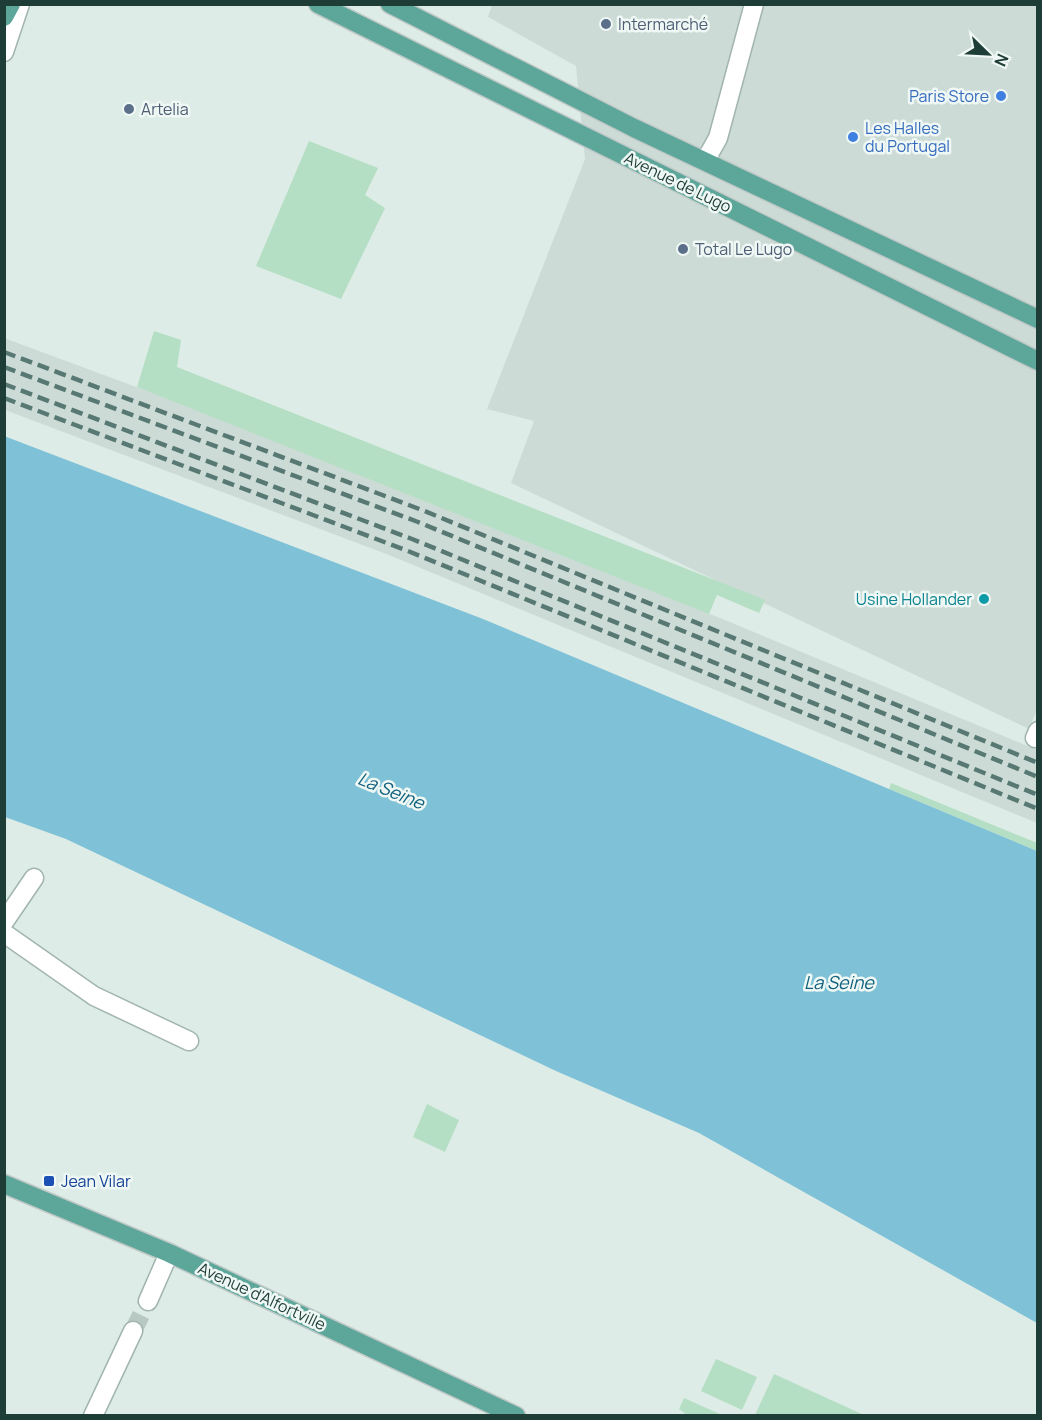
<svg xmlns="http://www.w3.org/2000/svg" width="1042" height="1420" viewBox="0 0 1042 1420" font-family="Manrope,sans-serif">
<style>
.built{fill:#ccdbd6}
.green{fill:#b4dfc4}
.water{fill:#7fc1d7}
.lines{fill:none;stroke-linecap:round;stroke-linejoin:round}
.minor-tunnel{stroke:#b8c9c4;stroke-width:18;stroke-dasharray:18 9;stroke-linecap:butt}
.minor-casing{stroke:#a1b4af;stroke-width:21}
.major-casing{stroke:#c0c9c7;stroke-width:21}
.minor{stroke:#fff;stroke-width:18}
.major{stroke:#5da69a;stroke-width:18}
.rail{stroke:#587973;stroke-width:4.5;stroke-dasharray:12 6;stroke-linecap:butt}
.service-dot{fill:#5c6f8a;stroke:#eff8f4;stroke-width:2}
.shop-dot{fill:#3f7fe0;stroke:#eff8f4;stroke-width:2}
.culture-dot{fill:#0f9aa8;stroke:#eff8f4;stroke-width:2}
.transit-dot{fill:#1a4fb4;stroke:#eff8f4;stroke-width:2}
.labels{text-anchor:middle;stroke-width:5;stroke-linejoin:round;paint-order:stroke}
.service-label{font-size:16px;fill:#4e5e75;stroke:#eff8f4;text-anchor:start}
.shop-label{font-size:16px;fill:#366cbe;stroke:#eff8f4;text-anchor:end}
.street-label{font-size:16px;fill:#1e3d37;stroke:#eff8f4}
.culture-label{font-size:16px;fill:#0d838f;stroke:#eff8f4;text-anchor:end}
.transit-label{font-size:16px;fill:#164399;stroke:#eff8f4;text-anchor:start}
.water-label{font-size:18px;font-style:italic;fill:#12627f;stroke:#eff8f4}
</style>
<rect width="100%" height="100%" fill="#deece7"/>
<g class="built">
<path d="M492 5H1037L1038 707 1029 729 511 483 534 421 487 409 585 159 576 66 488 17Z"/>
<path d="M4 338 174 401 725 620 1037 750V823L389 555 5 410Z"/>
</g>
<g class="green">
<path d="M309 141 378 168 365 195 385 208 341 299 256 266Z"/>
<path d="M154 331 181 340 177 367 765 600 759 613 717 595 709 614 137 387Z"/>
<path d="M891 783 1037 843V851L889 789Z"/>
<path d="M427 1104 459 1120 445 1152 413 1137Z"/>
<path d="M716 1359 757 1377 742 1410 701 1391Z"/>
<path d="M774 1374 864 1415H755Z"/>
<path d="M684 1398 722 1415H687L679 1409Z"/>
</g>
<path class="water" d="M4 436 483 619 1037 851V1323L699 1133 556 1071 66 839 5 817Z"/>
<g class="lines">
<path class="minor-tunnel" d="M133 1331 148 1301"/>
<defs>
<g id="minor">
<path d="M4 52 20 4"/>
<path d="M705 161 718 138 754 4"/>
<path d="M1035 738 1038 731"/>
<path d="M4 922 34 878"/>
<path d="M4 933 94 996 189 1041"/>
<path d="M148 1301 169 1253"/>
<path d="M93 1416 133 1331"/>
</g>
<g id="major">
<path d="M318 4 1038 361"/>
<path d="M390 4 634 128 1038 319"/>
<path d="M4 17 11 4"/>
<path d="M4 1184 169 1253 516 1416"/>
</g>
</defs>
<use href="#minor" class="minor-casing"/>
<use href="#major" class="major-casing"/>
<use href="#minor" class="minor"/>
<use href="#major" class="major"/>
<g class="rail">
<path d="M4 352 422 510 1038 763"/>
<path d="M4 367 418 522 1038 777"/>
<path d="M4 384 412 539 1038 795"/>
<path d="M4 398 408 551 1038 809"/>
</g>
</g>
<g class="service-dot">
<circle cx="606" cy="24" r="6"/>
<circle cx="129" cy="109" r="6"/>
<circle cx="683" cy="249" r="6"/>
</g>
<g class="shop-dot">
<circle cx="1001" cy="96" r="6"/>
<circle cx="853" cy="137" r="6"/>
</g>
<circle class="culture-dot" cx="984" cy="599" r="6"/>
<rect class="transit-dot" x="43" y="1175" width="12" height="12" rx="3"/>
<g class="labels">
<g class="service-label">
<text x="618" y="30">Intermarché</text>
<text x="141" y="115">Artelia</text>
<text x="695" y="255">Total Le Lugo</text>
</g>
<g class="shop-label">
<text x="989" y="102">Paris Store</text>
<text x="865" y="134" text-anchor="start">Les Halles<tspan x="865" dy="18">du Portugal</tspan></text>
</g>
<g class="street-label">
<text transform="translate(678 182) rotate(26)" y="6">Avenue de Lugo</text>
<text transform="translate(262 1296) rotate(25)" y="6">Avenue d'Alfortville</text>
</g>
<g class="culture-label">
<text x="972" y="605">Usine Hollander</text>
</g>
<g class="transit-label">
<text x="61" y="1187">Jean Vilar</text>
</g>
<g class="water-label">
<text transform="translate(391 791) rotate(22)" y="6">La Seine</text>
<text x="839" y="989">La Seine</text>
</g>
</g>
<rect width="1042" height="1420" fill="none" stroke="#1e3d37" stroke-width="12"/>
<g transform="translate(988 54) rotate(114)" stroke="#eff8f4" stroke-width="4.5" paint-order="stroke">
<path d="M0-4.5L10 22L0 15L-10 22Z" fill="#1e3d37"/>
<text y="-9" font-size="16" font-weight="bold" text-anchor="middle" fill="#1e3d37">N</text>
</g>
</svg>
